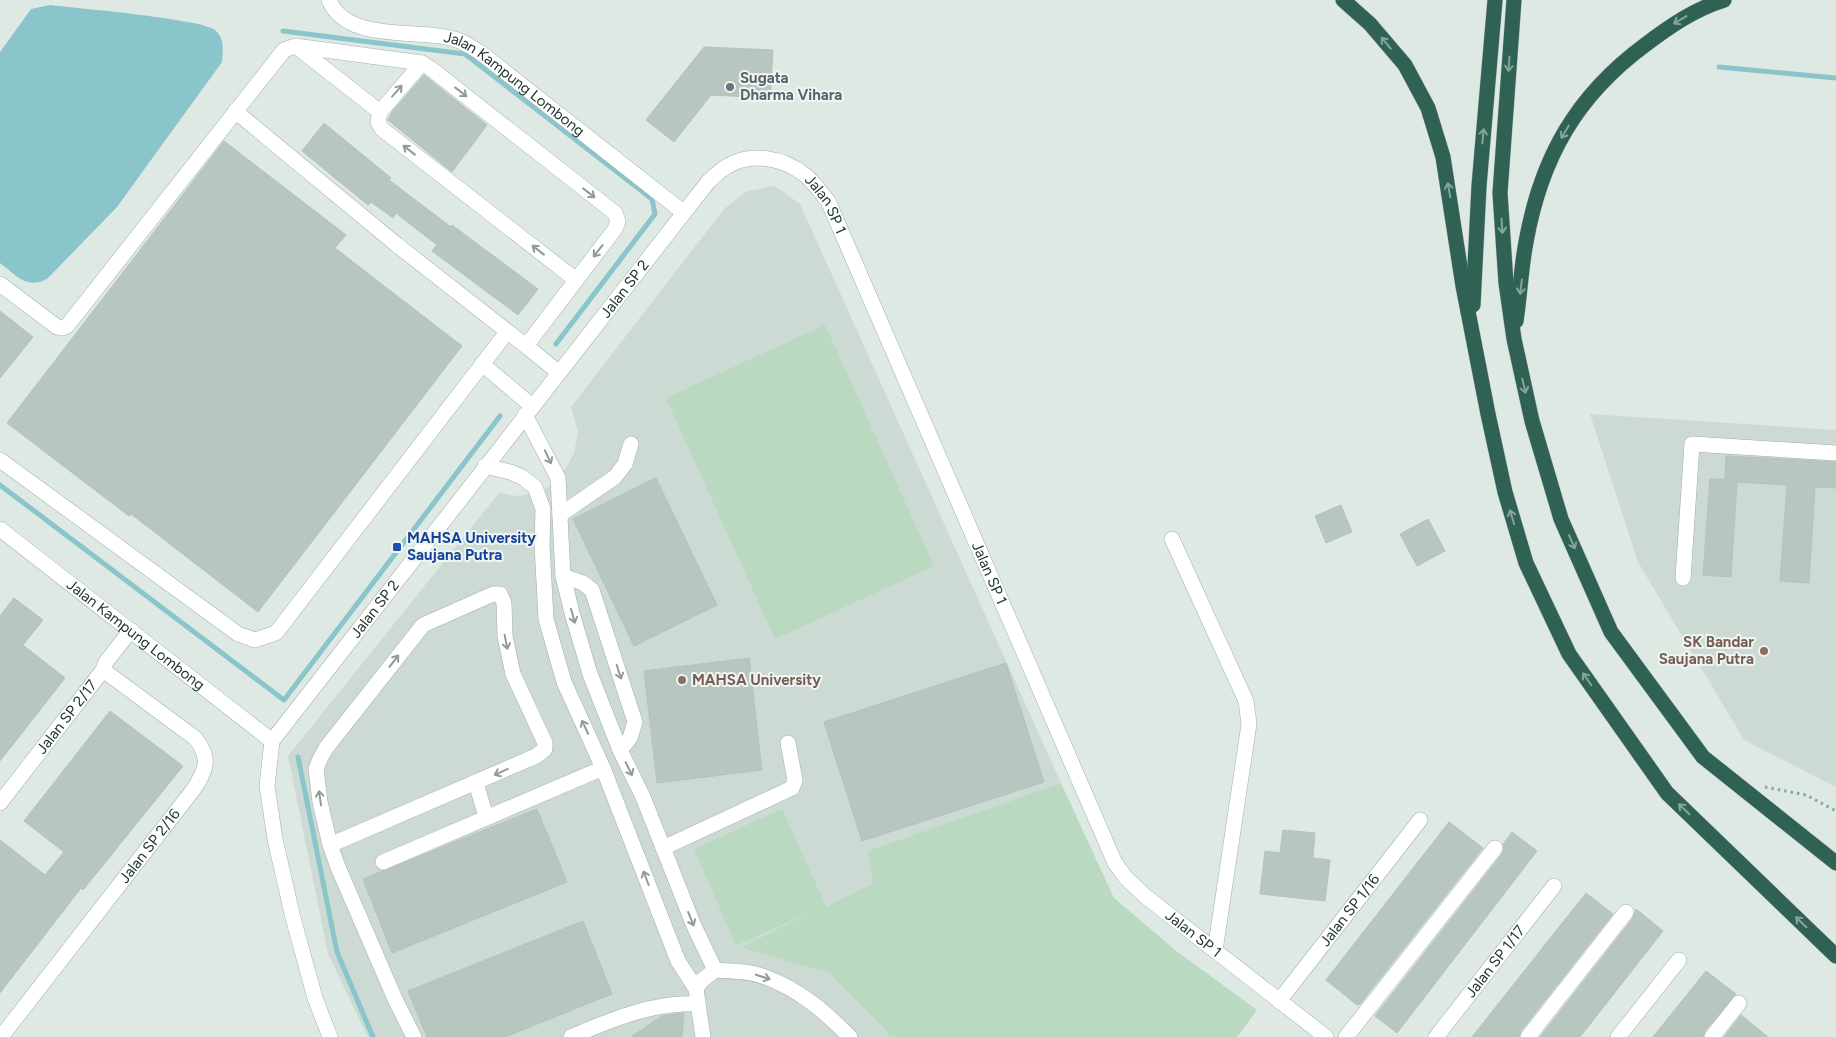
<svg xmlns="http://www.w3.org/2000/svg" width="1836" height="1037" viewBox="0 0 1836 1037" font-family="Figtree,sans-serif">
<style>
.built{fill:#cdd9d3}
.green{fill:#b9d9c0}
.water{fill:#8ac5cb}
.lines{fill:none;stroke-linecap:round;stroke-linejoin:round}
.stream{stroke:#8ac5cb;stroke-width:5}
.building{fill:#b8c6c0;stroke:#b2c2bb}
.minor-casing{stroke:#a2b0aa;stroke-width:16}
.highway-casing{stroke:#bcc3c1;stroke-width:16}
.path{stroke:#82ab9b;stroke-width:3;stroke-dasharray:2.5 4;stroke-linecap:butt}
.minor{stroke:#fff;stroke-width:15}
.highway{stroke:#2f6254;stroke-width:15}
.oneway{stroke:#85a59b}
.oneway2{stroke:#909c98}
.worship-dot{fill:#6b7280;stroke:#eff6f2;stroke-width:2}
.transit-dot{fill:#1a4fb4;stroke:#eff6f2;stroke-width:2}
.education-dot{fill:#8d6e63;stroke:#eff6f2;stroke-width:2}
.labels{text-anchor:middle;stroke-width:4;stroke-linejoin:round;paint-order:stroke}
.worship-label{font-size:15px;font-weight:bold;fill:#5b616d;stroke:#eff6f2;text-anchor:start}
.street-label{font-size:15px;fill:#213830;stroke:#eff6f2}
.transit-label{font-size:15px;font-weight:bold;fill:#164399;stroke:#eff6f2;text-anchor:start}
.education-label{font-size:15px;font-weight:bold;fill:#785e54;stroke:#eff6f2;text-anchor:end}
</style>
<rect width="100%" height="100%" fill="#dfe9e4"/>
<g class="built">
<path d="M775 186 800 204 1061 783 869 851 873 883 742 946 829 973 886 1031 889 1037H368L328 954 288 756 499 493 518 496 537 493 554 484 566 468 574 453 578 432 571 407 724 209 747 191Z"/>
<path d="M1590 414 1836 430V787L1744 740 1638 562Z"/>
</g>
<g class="green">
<path d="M825 325 934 566 775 639 666 398Z"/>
<path d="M1061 783 1114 898 1175 950 1257 1010 1237 1037H889L886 1031 829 973 741 947 822 907 736 945 694 849 782 809 826 906 873 883 868 851Z"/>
</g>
<path class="water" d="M50 5C75 8 202 19 215 30 225 39 223 50 222 62L117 207 48 278C28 291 16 275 0 263V52L31 9Z"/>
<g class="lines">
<g class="stream">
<path d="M283 31 465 54 652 199 655 214 556 344"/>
<path d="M1719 67 1836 78"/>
<path d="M0 485 284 700 500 416"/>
<path d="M298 757 337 952 373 1037"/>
</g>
</g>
<g class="building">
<path d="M704 47 773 50 770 98 711 95 674 142 646 120Z"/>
<path d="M424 75 487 125 452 172 388 120 392 112Z"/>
<path d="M324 123 391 178 389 180 451 227 452 225 538 289 518 315 432 251 437 245 396 213 393 218 371 202 368 205 302 151Z"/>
<path d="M224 141 346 235 335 248 462 346 258 612 131 514 129 516 7 423Z"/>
<path d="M0 311 33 337 0 378Z"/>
<path d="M1726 456 1836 462V488L1815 487 1809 583 1780 581 1787 485 1737 482 1731 577 1703 575 1710 479H1725Z"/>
<path d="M656 478 717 605 634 646 573 519Z"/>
<path d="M1341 505 1352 532 1326 543 1315 516Z"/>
<path d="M1428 519 1445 551 1417 566 1400 534Z"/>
<path d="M14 598 43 620 23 645 65 678 0 761V616Z"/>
<path d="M749 658 762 770 657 783 644 671Z"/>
<path d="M1006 663 1044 782 862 841 824 722Z"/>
<path d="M110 711 183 766 83 890 81 888 0 993V840L45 875 64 852 24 821Z"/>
<path d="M537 809 567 882 392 953 363 879Z"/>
<path d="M1449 822 1483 848 1360 1004 1357 1005 1326 980Z"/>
<path d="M1283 830 1315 833 1313 858 1330 860 1325 901 1260 894 1265 851 1280 853Z"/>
<path d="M1512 832 1537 851 1397 1033 1375 1016 1502 854 1504 849 1503 844Z"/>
<path d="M1586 893 1613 914 1521 1031 1519 1037H1472Z"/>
<path d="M1636 909 1663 931 1580 1037H1540L1633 918Z"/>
<path d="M583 921 612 994 505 1037H427L408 991Z"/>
<path d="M1706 971 1736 994 1705 1031 1703 1037H1653Z"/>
<path d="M684 1013 682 1037H631L662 1016Z"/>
<path d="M1741 1015 1768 1037H1724Z"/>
</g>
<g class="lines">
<defs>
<g id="minor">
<path id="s1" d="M329 0C346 42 414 29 450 38 462 40 471 47 481 53L683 212"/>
<path d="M297 47 380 112"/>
<path d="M422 63 380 112 378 122 382 129 576 280"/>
<path d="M235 111 397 245 526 346"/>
<path d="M0 284 57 327 62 328 67 326 284 50 295 46 422 63 430 68 615 213 618 221 615 229 526 346 558 372"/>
<path d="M482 364 532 406"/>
<path d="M525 415 558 478 563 576 572 613 590 674 620 750 643 797 694 926 715 970"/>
<path d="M0 460 238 634 255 640 276 633 507 332"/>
<path d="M485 466 510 472 522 477 535 487 543 509 542 545 546 619 564 682 603 768 678 961 696 989 703 1037"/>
<path d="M560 515 615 477 625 464 631 444"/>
<path id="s2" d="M0 529 272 741"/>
<path d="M1172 539 1246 701 1249 724 1246 744 1215 951"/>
<path d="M563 576 583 583 592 590 635 722 630 738 620 750"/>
<path d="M1683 578 1692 444 1836 453"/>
<path d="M476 783 486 817"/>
<path id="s3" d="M0 803 103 670 106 662 131 630"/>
<path d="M330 845 536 756 545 749V743L513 674 505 636 504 603 500 594H493L423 625 326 748 320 759 316 769 320 802 330 845 338 867 395 999 414 1037"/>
<path d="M663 848 792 788 795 780 788 743"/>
<path d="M383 862 603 768"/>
<path d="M696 989 701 981 715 970C732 971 750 971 765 977 799 989 825 1012 850 1037"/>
<path id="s4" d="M1279 1001 1420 820"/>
<path id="s5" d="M1 1037 193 790C206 770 212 759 195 738L103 670"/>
<path id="s6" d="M330 1037 315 998 293 918 275 839 267 786 272 741 708 182C714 177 719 171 726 167 750 151 784 158 805 175 814 182 821 193 828 201L1115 863 1126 878 1145 896 1326 1037"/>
<path d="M571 1037C610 1020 653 1002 697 1004"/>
<path d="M1346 1037 1495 848"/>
<path id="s7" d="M1436 1037 1554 886"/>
<path d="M1528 1037 1626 912"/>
<path d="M1618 1037 1679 960"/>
<path d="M1712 1037 1739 1003"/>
</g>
<g id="highway">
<path d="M1343 0 1370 24 1405 65 1428 108 1443 157 1463 286 1488 414 1505 492 1526 563 1569 654 1667 793 1836 956"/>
<path d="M1514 0 1500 193 1506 283 1514 339 1532 421 1561 519 1611 632 1703 757 1836 863"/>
<path d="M1473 305 1479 186 1495 0"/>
<path d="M1516 321C1520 295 1521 268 1526 242 1541 158 1576 96 1645 45 1670 26 1695 9 1724 0"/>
</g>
</defs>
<use href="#minor" class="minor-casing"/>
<use href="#highway" class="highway-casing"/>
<path class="path" d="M1765 787 1806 795 1836 811"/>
<use href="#minor" class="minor"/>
<use href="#highway" class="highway"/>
</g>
<defs><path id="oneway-shaft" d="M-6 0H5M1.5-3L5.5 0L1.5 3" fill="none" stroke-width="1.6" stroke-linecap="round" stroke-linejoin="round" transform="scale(1.25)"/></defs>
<g class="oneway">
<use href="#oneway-shaft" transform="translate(1680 20) rotate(149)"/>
<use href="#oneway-shaft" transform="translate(1386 43) rotate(-130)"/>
<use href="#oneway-shaft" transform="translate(1509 64) rotate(94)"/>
<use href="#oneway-shaft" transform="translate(1565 132) rotate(121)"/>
<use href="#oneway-shaft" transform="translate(1483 136) rotate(-85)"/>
<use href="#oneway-shaft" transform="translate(1449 190) rotate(-100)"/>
<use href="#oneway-shaft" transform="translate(1502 226) rotate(86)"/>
<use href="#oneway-shaft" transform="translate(1521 287) rotate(97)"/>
<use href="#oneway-shaft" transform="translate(1524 386) rotate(77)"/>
<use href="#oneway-shaft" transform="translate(1512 517) rotate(-107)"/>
<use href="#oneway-shaft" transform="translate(1572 542) rotate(66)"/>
<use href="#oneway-shaft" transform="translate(1587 679) rotate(-125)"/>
<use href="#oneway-shaft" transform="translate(1684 809) rotate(-136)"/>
<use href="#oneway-shaft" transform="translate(1801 922) rotate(-136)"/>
</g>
<g class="oneway2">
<use href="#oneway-shaft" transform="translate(397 91) rotate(-49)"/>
<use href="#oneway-shaft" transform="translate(461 92) rotate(38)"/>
<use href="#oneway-shaft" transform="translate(409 150) rotate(-142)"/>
<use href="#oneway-shaft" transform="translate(589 193) rotate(38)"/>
<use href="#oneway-shaft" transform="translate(538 250) rotate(-142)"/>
<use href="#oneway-shaft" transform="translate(598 251) rotate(128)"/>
<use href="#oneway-shaft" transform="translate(548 457) rotate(65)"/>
<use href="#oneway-shaft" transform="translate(573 616) rotate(74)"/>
<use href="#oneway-shaft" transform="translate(506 642) rotate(79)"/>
<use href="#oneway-shaft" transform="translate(394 661) rotate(-52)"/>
<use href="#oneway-shaft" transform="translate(619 672) rotate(72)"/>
<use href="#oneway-shaft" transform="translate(585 727) rotate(-115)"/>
<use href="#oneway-shaft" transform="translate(629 769) rotate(64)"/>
<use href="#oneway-shaft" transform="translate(501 772) rotate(156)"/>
<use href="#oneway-shaft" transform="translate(320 798) rotate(-98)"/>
<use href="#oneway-shaft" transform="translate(646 878) rotate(-111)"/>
<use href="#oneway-shaft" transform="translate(691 919) rotate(68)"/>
<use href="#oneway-shaft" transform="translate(763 977) rotate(18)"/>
</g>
<circle class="worship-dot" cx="730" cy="87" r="5"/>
<rect class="transit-dot" x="392" y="542" width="10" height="10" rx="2.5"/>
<g class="education-dot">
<circle cx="1764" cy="651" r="5"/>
<circle cx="682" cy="680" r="5"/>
</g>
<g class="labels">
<g class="worship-label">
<text x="740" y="83">Sugata<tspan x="740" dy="17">Dharma Vihara</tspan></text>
</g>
<g class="street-label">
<text dy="5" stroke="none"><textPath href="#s1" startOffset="212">Jalan Kampung Lombong</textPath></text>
<text dy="5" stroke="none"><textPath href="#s6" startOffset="1158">Jalan SP 1</textPath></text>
<text dy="5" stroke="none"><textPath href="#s6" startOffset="878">Jalan SP 2</textPath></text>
<text dy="5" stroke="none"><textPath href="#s6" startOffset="1562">Jalan SP 1</textPath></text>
<text dy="5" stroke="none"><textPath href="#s6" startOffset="472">Jalan SP 2</textPath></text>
<text dy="5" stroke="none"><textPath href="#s2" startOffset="172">Jalan Kampung Lombong</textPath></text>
<text dy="5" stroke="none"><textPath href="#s3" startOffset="109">Jalan SP 2/17</textPath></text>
<text dy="5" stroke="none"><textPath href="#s5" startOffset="242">Jalan SP 2/16</textPath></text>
<text dy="5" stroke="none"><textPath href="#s4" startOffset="115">Jalan SP 1/16</textPath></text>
<text dy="5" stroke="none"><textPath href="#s6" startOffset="1984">Jalan SP 1</textPath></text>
<text dy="5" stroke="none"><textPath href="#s7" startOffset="96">Jalan SP 1/17</textPath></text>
</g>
<g class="transit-label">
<text x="407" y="543">MAHSA University<tspan x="407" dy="17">Saujana Putra</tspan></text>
</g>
<g class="education-label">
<text x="1754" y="647">SK Bandar<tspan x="1754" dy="17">Saujana Putra</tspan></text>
<text x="692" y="685" text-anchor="start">MAHSA University</text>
</g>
</g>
</svg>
